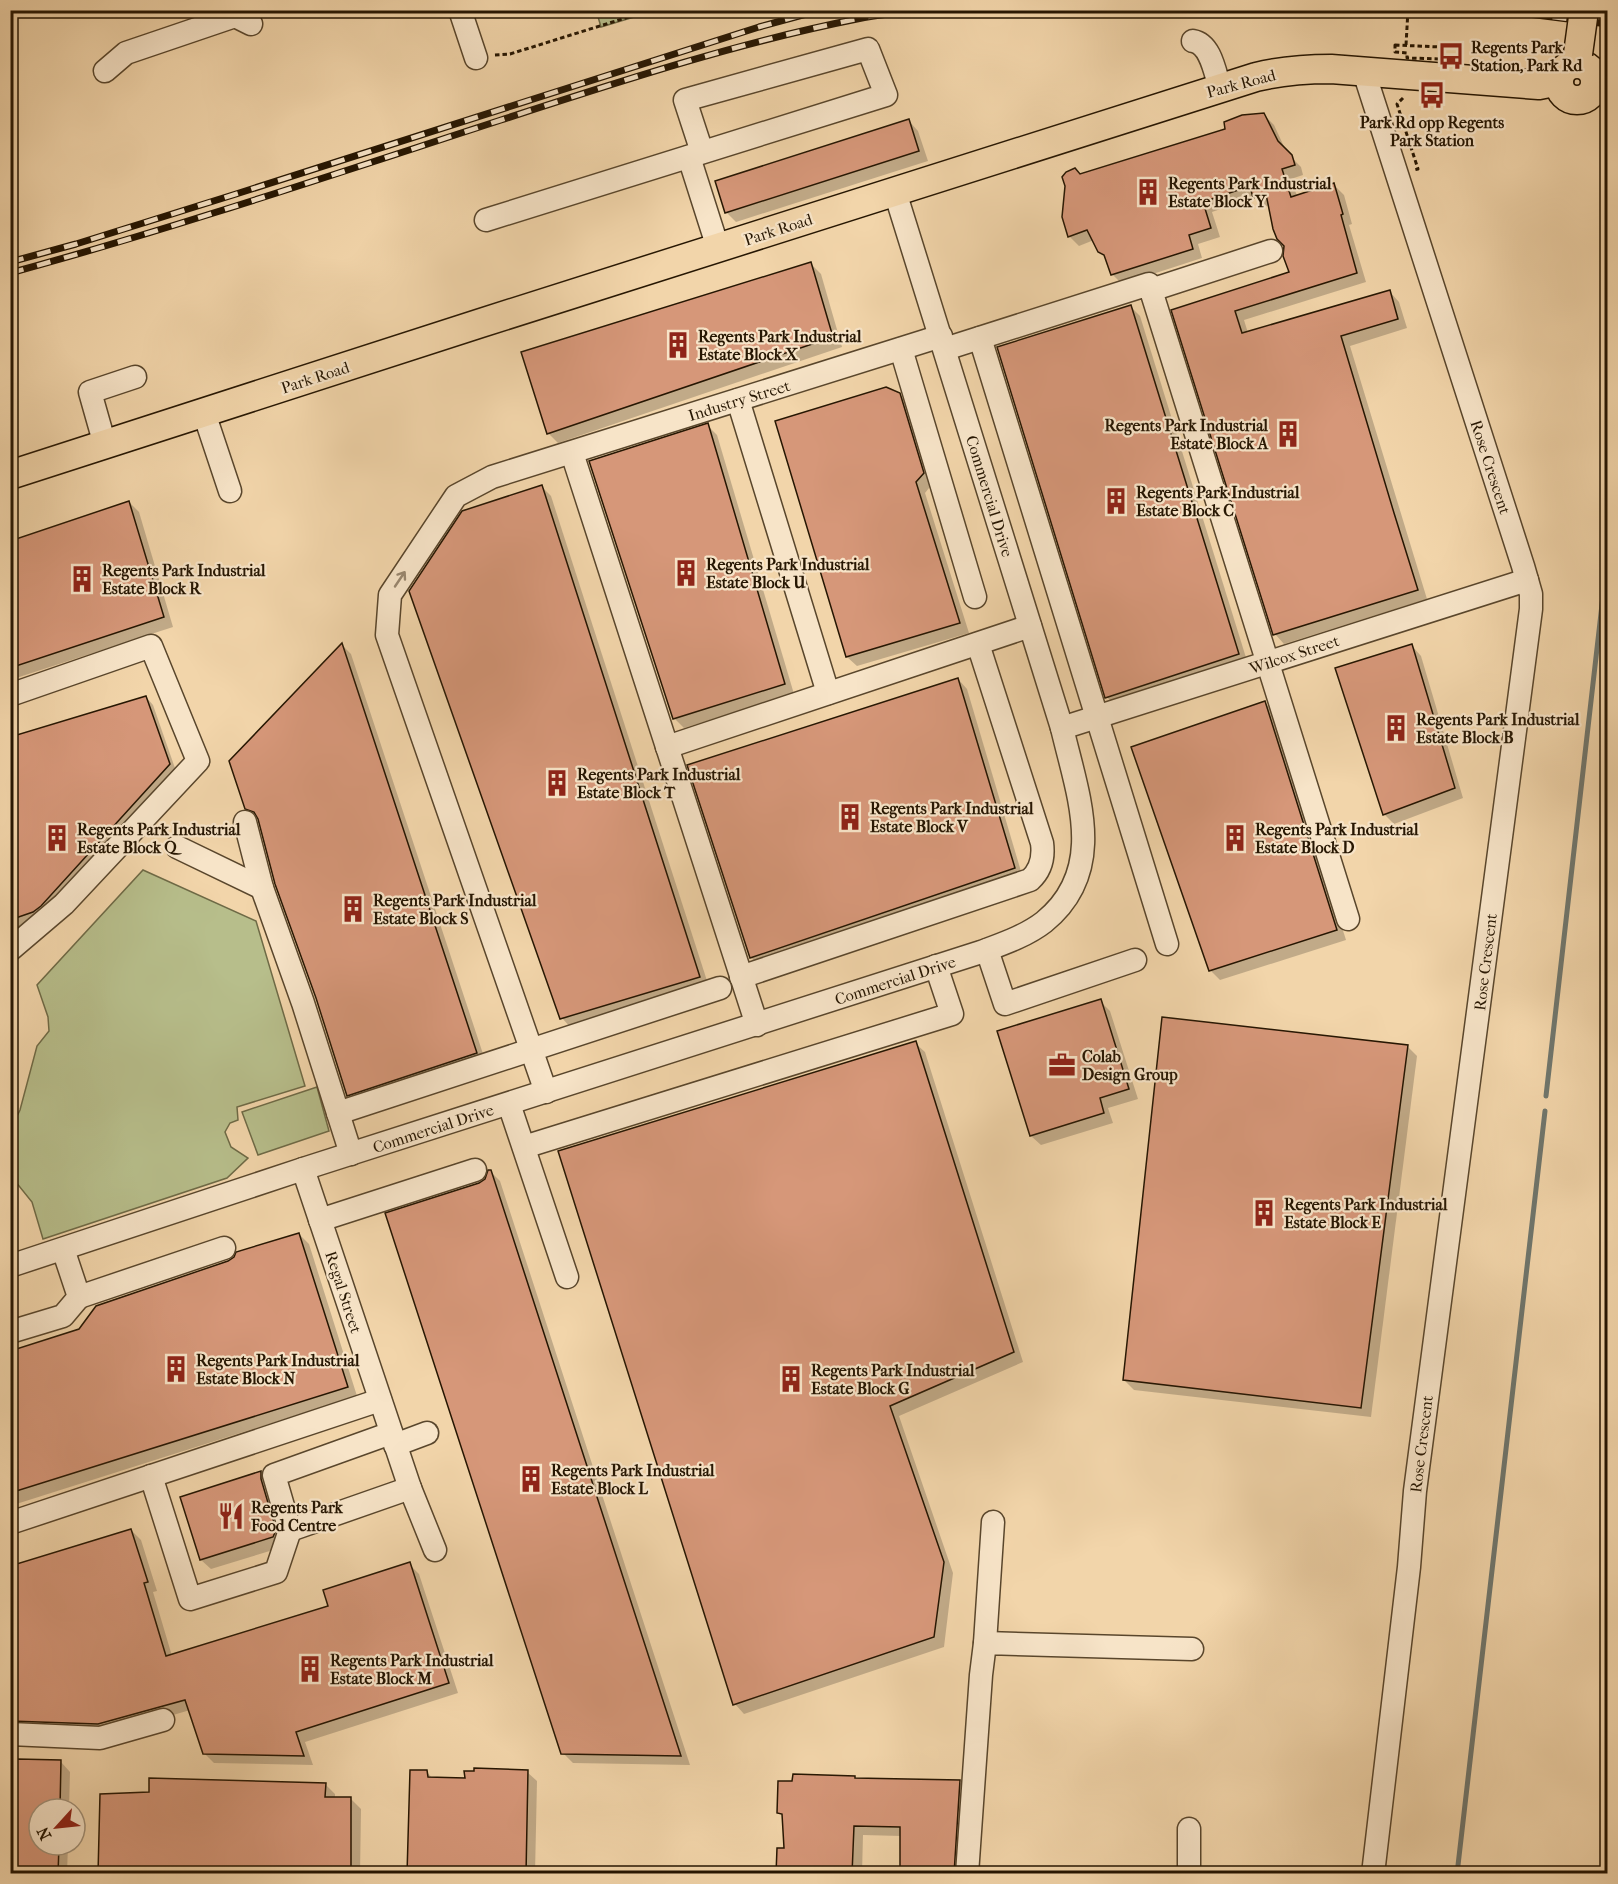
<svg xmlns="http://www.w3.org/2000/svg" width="1618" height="1884" viewBox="0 0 1618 1884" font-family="'IM FELL French Canon',serif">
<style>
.green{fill:#b7be8b;stroke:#6e6a46;stroke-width:1.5}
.shadow{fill:#0003}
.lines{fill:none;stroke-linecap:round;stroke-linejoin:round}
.stream{stroke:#6f766d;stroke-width:5}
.building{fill:#d69779;stroke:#261602;stroke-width:1.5}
.minor-casing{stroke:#59462c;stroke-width:25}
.major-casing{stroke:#261602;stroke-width:31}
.path{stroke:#261602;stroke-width:3;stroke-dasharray:4.5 3;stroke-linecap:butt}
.minor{stroke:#f7e4c8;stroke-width:22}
.major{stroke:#f2d5aa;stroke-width:28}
.rail-casing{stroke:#261602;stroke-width:7}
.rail{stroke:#f7e4c8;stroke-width:4.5;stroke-dasharray:14;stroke-linecap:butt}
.major-bridge-casing{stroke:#261602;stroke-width:31;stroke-linecap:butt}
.major-bridge{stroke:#f2d5aa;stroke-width:28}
.oneway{stroke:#99876f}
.labels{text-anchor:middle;stroke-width:4.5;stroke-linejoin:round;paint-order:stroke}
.poi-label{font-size:16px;font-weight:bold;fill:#261602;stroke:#f7e4c8;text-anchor:start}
.street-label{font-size:16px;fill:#261602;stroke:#f7e4c8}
</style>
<rect width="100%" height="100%" fill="#f2d5aa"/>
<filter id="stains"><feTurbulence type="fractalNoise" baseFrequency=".00333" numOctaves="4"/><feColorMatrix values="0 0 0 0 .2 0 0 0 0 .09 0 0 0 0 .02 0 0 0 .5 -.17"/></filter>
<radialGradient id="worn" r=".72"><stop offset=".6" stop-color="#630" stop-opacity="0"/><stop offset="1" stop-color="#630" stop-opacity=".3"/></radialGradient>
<g class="green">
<path d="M596 10H654V11L601 27Z"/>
<path d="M143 870 256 921 305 1086 237 1107 238 1120 230 1123 225 1132 231 1147 248 1158 227 1178 43 1239 32 1202 11 1176 10 1131 20 1110 37 1046 49 1031 48 1017 37 985Z"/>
<path d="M317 1087 329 1131 258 1155 242 1112Z"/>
</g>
<g class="shadow">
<path d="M1264 115 1274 125 1287 153 1301 167 1303 175 1291 179 1297 196 1334 185 1344 195 1352 224 1349 225 1366 282 1244 320 1248 333 1390 292 1399 302 1407 328 1350 346 1427 599 1284 644 1275 634 1173 311 1291 273 1285 246 1269 205 1264 207 1255 197 1212 212 1220 237 1198 244 1202 258 1122 284 1112 274 1107 258 1100 251 1094 240 1079 246 1069 236 1080 176 1227 130Z"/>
<path d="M909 121 918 131 928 161 736 222 726 212Z"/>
<path d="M811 264 821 274 842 347 558 443 548 433Z"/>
<path d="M1130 306 1140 316 1248 664 1116 707 1107 697 999 348Z"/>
<path d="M898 393 908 403 933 483 925 493 969 633 857 666 847 657Z"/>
<path d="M707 425 717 435 794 694 684 728 674 718Z"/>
<path d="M542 487 551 496 709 987 571 1028 562 1018Z"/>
<path d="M129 502 139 512 173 627 10 680V542Z"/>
<path d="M342 645 351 654 486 1063 358 1105 348 1095 260 820 256 818 246 808Z"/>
<path d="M1412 646 1421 656 1463 798 1394 824 1384 814Z"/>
<path d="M958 679 967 689 1023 878 761 967 751 958Z"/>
<path d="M146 697 153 705 176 771 41 919 10 929V739Z"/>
<path d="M1265 703 1274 712 1346 940 1220 980 1210 970Z"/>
<path d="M1100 1001 1110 1011 1138 1099 1108 1108 1113 1123 1041 1145 1031 1136Z"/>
<path d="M915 1043 925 1052 1023 1362 899 1416 953 1573 944 1647 744 1714 735 1704Z"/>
<path d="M1408 1047 1417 1056 1371 1417 1134 1390 1124 1380Z"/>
<path d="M490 1171 500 1181 690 1765 573 1763 563 1753 480 1184 487 1180Z"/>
<path d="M299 1234 309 1244 357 1396 10 1506V1353L80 1331 229 1262Z"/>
<path d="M260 1473 270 1483 283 1547 211 1569 201 1560 181 1498Z"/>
<path d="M131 1530 141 1540 157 1591 153 1592 172 1656 329 1607 409 1564 419 1574 458 1693 305 1742 313 1765 214 1763 204 1753 190 1710 109 1734 10 1723V1567Z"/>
<path d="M61 1762 70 1772 69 1809H39V1845H68L67 1874H17L18 1841Z"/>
<path d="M426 1771 433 1779 467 1780 527 1772 537 1781 535 1874H409Z"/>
<path d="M857 1780 959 1782 969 1791 963 1874H901V1836L863 1835 862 1874H778L785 1850 784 1818 779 1812Z"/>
<path d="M326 1785 335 1794V1799H351L361 1809 360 1874H100Z"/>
</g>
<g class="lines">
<g class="stream">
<path d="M1546 1096 1608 552"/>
<path d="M1457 1874 1545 1111"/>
</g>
</g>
<g class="building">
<path d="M1264 113 1278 141 1292 155 1295 165 1282 169 1291 197 1334 183 1343 214 1341 215 1357 273 1235 311 1242 333 1390 290 1398 319 1341 336 1394 513 1418 590 1273 635 1171 310 1289 272 1283 256 1284 246 1277 239 1273 229 1266 194 1253 198 1250 186 1203 202 1211 228 1189 235 1193 249 1111 275 1104 255 1098 252 1087 230 1068 237 1062 217 1065 186 1062 177 1066 172 1075 168 1080 174 1225 129 1224 122 1242 115Z"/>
<path d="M909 119 919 151 725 213 715 181Z"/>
<path d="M811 262 833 337 547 434 521 352Z"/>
<path d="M1131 305 1239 654 1105 698 997 347Z"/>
<path d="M886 387 900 393 924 473 916 482 960 623 846 657 775 421Z"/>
<path d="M708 423 785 684 673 719 589 461Z"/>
<path d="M542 485 700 977 560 1019 409 591 462 511Z"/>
<path d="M129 501 164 617 10 668V541Z"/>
<path d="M342 643 477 1053 347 1096 316 998 275 884 258 819 254 812 245 809 229 761Z"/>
<path d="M1412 644 1455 788 1383 815 1335 668Z"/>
<path d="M958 678 1015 868 750 958 687 765Z"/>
<path d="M146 696 170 764 41 906 33 912 10 920V737Z"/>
<path d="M1265 701 1337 930 1209 971 1131 747Z"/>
<path d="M1101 999 1129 1089 1100 1098 1104 1113 1030 1136 997 1031Z"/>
<path d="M1162 1017 1408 1045 1361 1408 1123 1380Z"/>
<path d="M916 1041 1014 1352 890 1406 944 1562 934 1637 733 1705 558 1151Z"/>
<path d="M488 1170H491L681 1756 561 1754 385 1213 479 1183 485 1179Z"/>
<path d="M299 1233 348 1387 10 1493V1351L79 1329 96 1306 228 1261 234 1257 236 1252Z"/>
<path d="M261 1471V1479L276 1530 273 1537 200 1560 180 1497Z"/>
<path d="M131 1529 148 1582 144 1583 166 1656 328 1606 323 1590 410 1562 449 1683 296 1732 304 1756 203 1754 185 1700 98 1724 10 1721V1566Z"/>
<path d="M17 1759 61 1760 60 1809H39V1845H59L58 1874H15Z"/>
<path d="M474 1768 528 1770 526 1874H407L410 1770H427L428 1777 465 1778 464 1771H474Z"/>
<path d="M793 1774 855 1776V1778L960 1780 954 1874H900V1827L854 1826 852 1874H776L777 1848H784L782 1814 777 1813 778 1781H792Z"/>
<path d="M149 1778 326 1783 325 1797H351V1874H98L100 1794 149 1792Z"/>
</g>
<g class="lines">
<defs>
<g id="minor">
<path d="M460 10 476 58"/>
<path d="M1193 41C1211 44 1215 73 1220 88"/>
<path d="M105 71 126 53 235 16 251 24"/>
<path d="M1364 72 1523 566 1531 594V609L1415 1491 1409 1567 1373 1874"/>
<path d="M689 157 718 248"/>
<path d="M486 220 886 95 868 49 685 100 702 152"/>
<path d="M1151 290 1271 251"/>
<path d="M980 338 1167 944"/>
<path d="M901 349 975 597"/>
<path d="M945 349 1149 284 1348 919"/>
<path d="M738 400 828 693"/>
<path d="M204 413 230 491"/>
<path d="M105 445 90 392 135 377"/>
<path d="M572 453 757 1025"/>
<path d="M10 695 151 646 198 761 64 904 10 950"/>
<path d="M1062 728 1527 580"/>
<path d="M667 747 1030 626"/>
<path d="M245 822 262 888 303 1003 351 1154"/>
<path d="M177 847 262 888"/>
<path d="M987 950 1005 1004 1135 960"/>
<path d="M741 977 1030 880C1041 870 1044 858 1042 843L978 644"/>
<path d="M546 1092 387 635 390 595 456 496 492 477 941 336"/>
<path d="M509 1104 567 1277"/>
<path d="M338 1113 720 988"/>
<path d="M524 1147 952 1014 936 966"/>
<path d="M303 1169 410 1488 435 1550"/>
<path d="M320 1220 475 1170"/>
<path d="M10 1266 303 1169 981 952C1002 944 1026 936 1044 922 1108 870 1078 796 1062 728L895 192"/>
<path d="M79 1297 224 1248"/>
<path d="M10 1332 63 1316 79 1297 63 1249"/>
<path d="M391 1433 274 1475 290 1530 410 1488"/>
<path d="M395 1445 427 1433"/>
<path d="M151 1476 190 1599 276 1572 290 1530"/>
<path d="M10 1523 380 1400"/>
<path d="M985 1643 993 1522"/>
<path d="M10 1734 100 1738 163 1720"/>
<path d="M1189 1829V1874"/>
<path d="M967 1874 981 1675 985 1643 1192 1649"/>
</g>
<g id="major">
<circle cx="1577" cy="82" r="18"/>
<path d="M10 475 481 323 1256 77C1281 71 1305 69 1331 69L1539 85 1559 81"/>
</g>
</defs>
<use href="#minor" class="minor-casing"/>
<use href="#major" class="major-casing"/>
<g class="path">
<path d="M1395 45 1441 47V59L1407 58V53L1395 52Z"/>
<path d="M1406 45 1408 10"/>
<path d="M495 55 510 54 651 10"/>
<path d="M1403 98 1397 104 1418 169 1414 170"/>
</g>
<use href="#minor" class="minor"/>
<use href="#major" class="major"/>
<defs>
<g id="rail">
<path d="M1497 10 1608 24"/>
<path d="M10 262 76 244 236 194 759 27 821 10"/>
<path d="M10 273C175 228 338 173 501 120 618 82 736 43 857 19 877 15 898 13 918 10"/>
</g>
</defs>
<use href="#rail" class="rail-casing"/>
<use href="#rail" class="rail"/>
<defs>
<path id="major-bridge" d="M1578 54 1584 10"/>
</defs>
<use href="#major-bridge" class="major-bridge-casing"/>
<use href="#major-bridge" class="major-bridge"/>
</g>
<defs><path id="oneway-shaft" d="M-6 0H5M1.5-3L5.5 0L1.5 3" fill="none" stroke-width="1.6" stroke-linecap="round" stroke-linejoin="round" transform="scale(1.5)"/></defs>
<use class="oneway" href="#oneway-shaft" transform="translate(400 579) rotate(-56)"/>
<defs>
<symbol id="bus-bare" viewBox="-9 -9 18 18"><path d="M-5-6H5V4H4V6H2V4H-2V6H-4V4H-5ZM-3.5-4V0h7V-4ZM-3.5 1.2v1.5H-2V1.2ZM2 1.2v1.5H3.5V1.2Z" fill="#8f2418" stroke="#f7e4c8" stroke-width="2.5" paint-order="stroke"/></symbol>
<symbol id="building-bare" viewBox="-9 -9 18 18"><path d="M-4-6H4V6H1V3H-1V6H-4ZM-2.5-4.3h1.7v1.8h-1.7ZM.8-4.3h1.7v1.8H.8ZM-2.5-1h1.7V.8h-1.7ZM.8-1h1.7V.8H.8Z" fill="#8f2418" stroke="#f7e4c8" stroke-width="2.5" paint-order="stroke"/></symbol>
<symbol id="office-bare" viewBox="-9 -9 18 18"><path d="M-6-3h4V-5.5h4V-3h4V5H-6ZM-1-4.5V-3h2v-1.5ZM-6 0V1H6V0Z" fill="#8f2418" stroke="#f7e4c8" stroke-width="2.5" paint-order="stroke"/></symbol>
<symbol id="restaurant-bare" viewBox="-9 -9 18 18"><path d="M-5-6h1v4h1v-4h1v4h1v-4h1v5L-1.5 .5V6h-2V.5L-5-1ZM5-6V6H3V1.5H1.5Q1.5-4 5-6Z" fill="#8f2418" stroke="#f7e4c8" stroke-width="2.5" paint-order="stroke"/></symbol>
</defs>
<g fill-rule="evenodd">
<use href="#bus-bare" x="1432" y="37" width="38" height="38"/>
<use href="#bus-bare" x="1413" y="76" width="38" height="38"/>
<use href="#building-bare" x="1129" y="173" width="38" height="38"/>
<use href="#building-bare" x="659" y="326" width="38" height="38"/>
<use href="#building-bare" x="1269" y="415" width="38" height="38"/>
<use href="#building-bare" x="1097" y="482" width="38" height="38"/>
<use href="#building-bare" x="667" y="554" width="38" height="38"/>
<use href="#building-bare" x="63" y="560" width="38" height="38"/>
<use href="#building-bare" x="1377" y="709" width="38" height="38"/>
<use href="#building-bare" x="538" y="764" width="38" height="38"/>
<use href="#building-bare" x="831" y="798" width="38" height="38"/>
<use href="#building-bare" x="38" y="819" width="38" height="38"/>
<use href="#building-bare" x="1216" y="819" width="38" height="38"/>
<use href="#building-bare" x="334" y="890" width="38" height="38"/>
<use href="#office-bare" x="1043" y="1046" width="38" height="38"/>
<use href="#building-bare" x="1245" y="1194" width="38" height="38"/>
<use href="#building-bare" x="157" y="1350" width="38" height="38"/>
<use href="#building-bare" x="772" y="1360" width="38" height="38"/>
<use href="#building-bare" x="512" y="1460" width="38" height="38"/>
<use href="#restaurant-bare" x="212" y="1497" width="38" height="38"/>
<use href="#building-bare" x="291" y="1650" width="38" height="38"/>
</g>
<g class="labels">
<g class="poi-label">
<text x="1471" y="53">Regents Park<tspan x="1471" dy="18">Station, Park Rd</tspan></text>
<text x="1432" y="128" text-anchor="middle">Park Rd opp Regents<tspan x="1432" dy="18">Park Station</tspan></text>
<text x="1168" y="189">Regents Park Industrial<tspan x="1168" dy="18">Estate Block Y</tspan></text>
<text x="698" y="342">Regents Park Industrial<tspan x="698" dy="18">Estate Block X</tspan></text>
<text x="1268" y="431" text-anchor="end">Regents Park Industrial<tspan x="1268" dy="18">Estate Block A</tspan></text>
<text x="1136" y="498">Regents Park Industrial<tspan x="1136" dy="18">Estate Block C</tspan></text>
<text x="706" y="570">Regents Park Industrial<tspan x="706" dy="18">Estate Block U</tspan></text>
<text x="102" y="576">Regents Park Industrial<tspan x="102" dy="18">Estate Block R</tspan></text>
<text x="1416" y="725">Regents Park Industrial<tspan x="1416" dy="18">Estate Block B</tspan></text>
<text x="577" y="780">Regents Park Industrial<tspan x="577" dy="18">Estate Block T</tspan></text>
<text x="870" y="814">Regents Park Industrial<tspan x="870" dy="18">Estate Block V</tspan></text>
<text x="77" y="835">Regents Park Industrial<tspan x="77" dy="18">Estate Block Q</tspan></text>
<text x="1255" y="835">Regents Park Industrial<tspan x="1255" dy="18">Estate Block D</tspan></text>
<text x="373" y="906">Regents Park Industrial<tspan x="373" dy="18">Estate Block S</tspan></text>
<text x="1082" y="1062">Colab<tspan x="1082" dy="18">Design Group</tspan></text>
<text x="1284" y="1210">Regents Park Industrial<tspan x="1284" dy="18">Estate Block E</tspan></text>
<text x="196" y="1366">Regents Park Industrial<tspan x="196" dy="18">Estate Block N</tspan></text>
<text x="811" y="1376">Regents Park Industrial<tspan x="811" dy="18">Estate Block G</tspan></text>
<text x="551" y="1476">Regents Park Industrial<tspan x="551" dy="18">Estate Block L</tspan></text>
<text x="251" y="1513">Regents Park<tspan x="251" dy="18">Food Centre</tspan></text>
<text x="330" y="1666">Regents Park Industrial<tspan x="330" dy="18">Estate Block M</tspan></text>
</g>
<g class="street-label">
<text transform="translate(1241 83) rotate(-15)" y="6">Park Road</text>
<text transform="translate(778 229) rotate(-18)" y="6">Park Road</text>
<text transform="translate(315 377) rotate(-18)" y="6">Park Road</text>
<text transform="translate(739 400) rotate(-17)" y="6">Industry Street</text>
<text transform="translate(1491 467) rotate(72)" y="6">Rose Crescent</text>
<text transform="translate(990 496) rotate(73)" y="6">Commercial Drive</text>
<text transform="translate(1294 654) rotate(-18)" y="6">Wilcox Street</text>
<text transform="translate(1485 962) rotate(-83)" y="6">Rose Crescent</text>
<text transform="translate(895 980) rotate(-18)" y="6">Commercial Drive</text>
<text transform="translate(433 1128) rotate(-18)" y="6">Commercial Drive</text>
<text transform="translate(344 1292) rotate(72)" y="6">Regal Street</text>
<text transform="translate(1421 1444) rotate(-83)" y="6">Rose Crescent</text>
</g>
</g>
<rect width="1618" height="1884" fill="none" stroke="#f2d5aa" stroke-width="36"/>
<rect x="12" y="12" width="1594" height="1860" fill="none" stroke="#261602" stroke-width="3"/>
<rect x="18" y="18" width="1582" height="1848" fill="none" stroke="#261602" stroke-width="1.5"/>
<g transform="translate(57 1827) rotate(243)"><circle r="28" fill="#f7e4c8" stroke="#a39279" stroke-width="1.5"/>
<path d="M0-4.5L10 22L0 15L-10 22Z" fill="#8f2418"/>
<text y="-9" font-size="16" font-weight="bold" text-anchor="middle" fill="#261602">N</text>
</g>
<rect width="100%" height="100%" filter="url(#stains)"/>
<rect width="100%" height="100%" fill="url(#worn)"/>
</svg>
